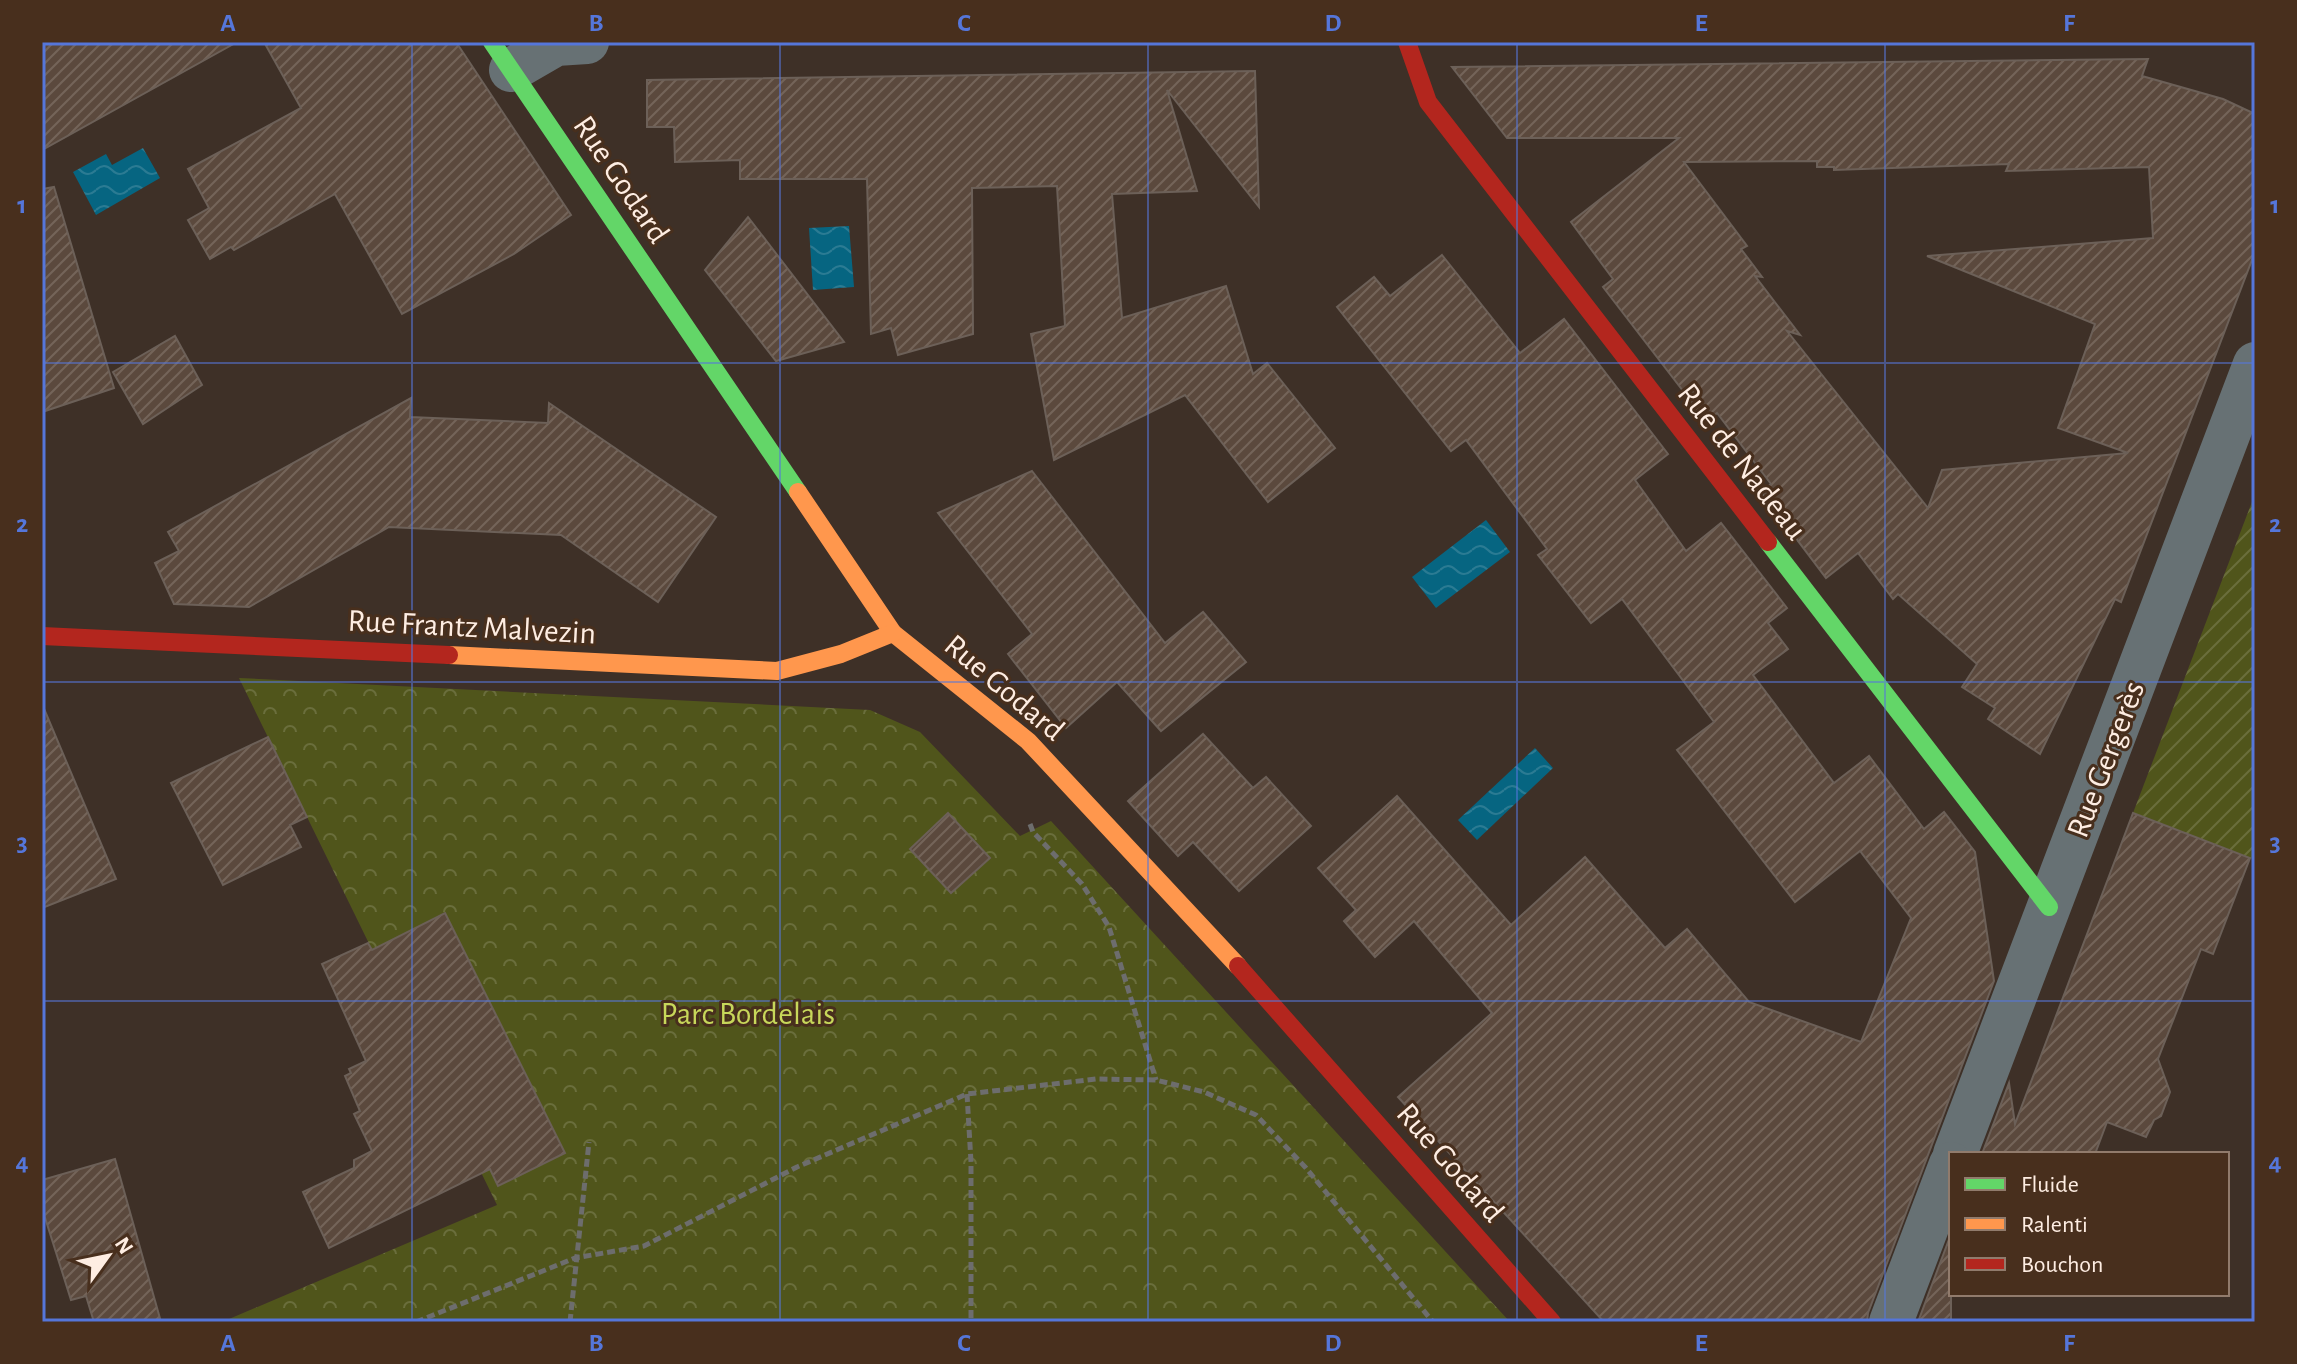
<svg xmlns="http://www.w3.org/2000/svg" width="2297" height="1364" viewBox="0 0 2297 1364" font-family="'Alegreya Sans',sans-serif">
<style>
.park{fill:url(#park-crowns)}
.garden{fill:url(#garden-furrows)}
.water{fill:url(#water-waves)}
.building{fill:url(#building-hatch);stroke:#6c6058;stroke-width:2;fill-rule:evenodd}
.lines{fill:none;stroke-linecap:round;stroke-linejoin:round}
.path{stroke:#6d6d6d;stroke-width:5;stroke-dasharray:8 4;stroke-linecap:butt}
.street{stroke:#677174;stroke-width:44}
.fast{stroke:#63d668;stroke-width:18}
.slow{stroke:#ff974d;stroke-width:18}
.jam{stroke:#b3261e;stroke-width:18}
.grid{fill:none;stroke:#5576da;stroke-width:2;stroke-opacity:0.55}
.labels{text-anchor:middle;stroke-width:6;stroke-linejoin:round;paint-order:stroke}
.street-label{font-size:32px;fill:#feede2;stroke:#482f1d}
.park-label{font-size:32px;fill:#c7d75a;stroke:#482f1d}
.neatline{fill:none;stroke:#5576da;stroke-width:3}
.grid-label{font-size:26px;text-anchor:middle;font-weight:bold;fill:#5576da}
</style>
<defs>
<pattern id="park-crowns" width="20" height="18" patternUnits="userSpaceOnUse" patternTransform="scale(2)"><rect width="20" height="18" fill="#50551b"/><path d="M2 6a3 3 0 1 1 6 0M12 15a3 3 0 1 1 6 0" fill="none" stroke="#6a6e3c"/></pattern>
<pattern id="garden-furrows" width="10" height="10" patternUnits="userSpaceOnUse" patternTransform="scale(2)"><rect width="10" height="10" fill="#50551b"/><path d="M-1 1l2-2M0 10L10 0M9 11l2-2" fill="none" stroke="#6a6e3c"/></pattern>
<pattern id="water-waves" width="16" height="10" patternUnits="userSpaceOnUse" patternTransform="scale(2)"><rect width="16" height="10" fill="#066581"/><path d="M0 5q4-4 8 0t8 0" fill="none" stroke="#2b7b93"/></pattern>
<pattern id="building-hatch" width="6" height="6" patternUnits="userSpaceOnUse" patternTransform="scale(2)"><rect width="6" height="6" fill="#5b493d"/><path d="M-1 1l2-2M0 6l6-6M5 7l2-2" fill="none" stroke="#746459"/></pattern>
</defs>
<rect width="100%" height="100%" fill="#3e3027"/>
<path class="park" d="M239 678 870 710 920 732 1020 836 1051 821 1510 1322H222L497 1205Z"/>
<path class="garden" d="M2255 494V860L2133 813Z"/>
<g class="water">
<path d="M143 148 160 178 96 215 73 172 106 154 112 165Z"/>
<path d="M849 226 854 287 813 290 809 228Z"/>
<path d="M1486 520 1510 552 1436 608 1412 577Z"/>
<path d="M1535 748 1553 768 1477 840 1458 820Z"/>
</g>
<g class="building">
<path d="M42 42H237L42 150Z"/>
<path d="M264 42H456L571 215 514 254 402 314 335 194 234 250 231 247 210 259 188 220 209 208 188 169 301 108Z"/>
<path d="M2148 59 2142 76 2223 99 2255 114V252L2121 602 2115 599 2040 754 1988 719 1995 708 1962 687 1977 664 1898 594 1893 599 1858 553 1826 578 1761 492 1771 484 1717 413 1707 422 1603 287 1613 279 1571 222 1679 138H1507L1452 67ZM1817 161V167H1834V170L2009 164 2006 171 2149 167 2153 238 1927 256 2095 324 2058 428 2128 453 1942 470 1928 508 1787 331 1800 335 1755 276 1762 277 1741 249 1747 246 1684 162Z"/>
<path d="M1255 71 1259 207 1167 90 1197 191 1112 194 1122 318 1226 286 1253 374 1267 363 1335 448 1268 502 1185 395 1054 460 1031 334 1065 326 1057 186 972 188 973 334 898 355 891 328 871 334 867 179H740V160L675 162 674 127H647V80Z"/>
<path d="M54 187 114 388 42 412V189Z"/>
<path d="M748 217 844 342 776 361 705 270Z"/>
<path d="M1442 255 1520 353 1564 319 1668 454 1635 480 1686 551 1721 523 1787 608 1768 623 1788 649 1753 675 1834 783 1869 756 1924 829 1944 812 1975 852 1994 981 1868 1313 1867 1322H1604L1398 1097 1492 1013 1414 921 1375 957 1344 921 1356 910 1318 868 1397 796 1511 925 1585 857 1665 948 1687 929 1749 1002 1861 1042 1911 918 1860 851 1795 902 1677 750 1714 722 1622 599 1591 623 1538 555 1547 549 1466 440 1451 451 1337 307 1374 277 1390 296Z"/>
<path d="M175 336 202 385 143 424 113 372Z"/>
<path d="M411 398 410 417 548 423 549 403 716 517 658 602 561 535 389 527 249 607 174 604 155 563 179 551 168 532Z"/>
<path d="M1032 471 1165 643 1203 612 1246 662 1161 731 1117 682 1066 728 1008 654 1032 634 938 513Z"/>
<path d="M42 704 116 879 42 908Z"/>
<path d="M1203 734 1253 788 1266 777 1311 826 1239 891 1193 842 1178 856 1128 801Z"/>
<path d="M268 737 307 817 290 825 301 847 223 885 171 783Z"/>
<path d="M948 813 990 858 951 893 910 849Z"/>
<path d="M2133 813 2250 858 2213 954 2201 949 2158 1059 2170 1092 2161 1116 2154 1120 2146 1137 2107 1122 2095 1154H1982L2009 1083 2015 1124Z"/>
<path d="M445 913 565 1153 498 1186 490 1169 329 1248 303 1192 354 1168V1160L372 1151 354 1114 360 1111 345 1076 351 1073 349 1069 366 1061 322 964 368 943 372 950Z"/>
<path d="M115 1159 161 1322H94L86 1296 71 1300 42 1208V1180Z"/>
<path d="M1951 1234V1322H1918Z"/>
</g>
<g class="lines">
<g class="path">
<path d="M1030 824 1033 832 1082 884 1109 927 1156 1080"/>
<path d="M967 1094 971 1162V1322"/>
<path d="M416 1322 575 1258 644 1246 797 1167 967 1094 1096 1079 1156 1080 1204 1092 1256 1115 1306 1168 1433 1322"/>
<path d="M570 1322 589 1142"/>
</g>
<g class="street">
<path d="M511 70 556 44 587 42"/>
<path d="M1955 1154 2255 364"/>
<path d="M1891 1322 1951 1164"/>
</g>
<g class="fast">
<path d="M492 42 798 492"/>
<path d="M1768 542 2049 907"/>
</g>
<g class="slow">
<path d="M798 492 893 633 1028 741 1238 966"/>
<path d="M449 655 777 671 841 654 893 633"/>
</g>
<g class="jam">
<path d="M1407 42 1428 102 1768 542"/>
<path d="M42 636 449 655"/>
<path d="M1238 966 1552 1322"/>
</g>
</g>
<path class="grid" d="M412 42V1322M780 42V1322M1148 42V1322M1517 42V1322M1885 42V1322M42 363H2255M42 682H2255M42 1001H2255"/>
<g class="labels">
<g class="street-label">
<text transform="translate(622 179) rotate(56)" y="11">Rue Godard</text>
<text transform="translate(1743 461) rotate(52)" y="11">Rue de Nadeau</text>
<text transform="translate(472 626) rotate(3)" y="11">Rue Frantz Malvezin</text>
<text transform="translate(1005 687) rotate(40)" y="11">Rue Godard</text>
<text transform="translate(2105 759) rotate(-69)" y="11">Rue Gergerès</text>
<text transform="translate(1451 1162) rotate(49)" y="11">Rue Godard</text>
</g>
<g class="park-label">
<text x="748" y="1024">Parc Bordelais</text>
</g>
</g>
<rect width="2297" height="1364" fill="none" stroke="#482f1d" stroke-width="88"/>
<rect x="1949" y="1152" width="280" height="144" fill="#482f1d" stroke="#917b6c" stroke-width="2"/>
<rect x="1965" y="1178" width="40" height="12" fill="#63d668" stroke="#917b6c" stroke-width="2"/>
<text x="2021" y="1192" font-size="24" fill="#feede2">Fluide</text>
<rect x="1965" y="1218" width="40" height="12" fill="#ff974d" stroke="#917b6c" stroke-width="2"/>
<text x="2021" y="1232" font-size="24" fill="#feede2">Ralenti</text>
<rect x="1965" y="1258" width="40" height="12" fill="#b3261e" stroke="#917b6c" stroke-width="2"/>
<text x="2021" y="1272" font-size="24" fill="#feede2">Bouchon</text>
<g transform="translate(108 1256) rotate(57)" stroke="#482f1d" stroke-width="6" paint-order="stroke">
<path d="M0-6L14 30L0 20L-14 30Z" fill="#feede2"/>
<text y="-12" font-size="22" font-weight="bold" text-anchor="middle" fill="#feede2">N</text>
</g>
<rect x="44" y="44" width="2209" height="1276" class="neatline"/>
<g class="grid-label">
<text x="228" y="31">A</text>
<text x="596" y="31">B</text>
<text x="964" y="31">C</text>
<text x="1333" y="31">D</text>
<text x="1701" y="31">E</text>
<text x="2069" y="31">F</text>
<text x="22" y="213">1</text>
<text x="2275" y="213">1</text>
<text x="22" y="532">2</text>
<text x="2275" y="532">2</text>
<text x="22" y="851">3</text>
<text x="2275" y="851">3</text>
<text x="22" y="1170">4</text>
<text x="2275" y="1170">4</text>
<text x="228" y="1351">A</text>
<text x="596" y="1351">B</text>
<text x="964" y="1351">C</text>
<text x="1333" y="1351">D</text>
<text x="1701" y="1351">E</text>
<text x="2069" y="1351">F</text>
</g>
</svg>
